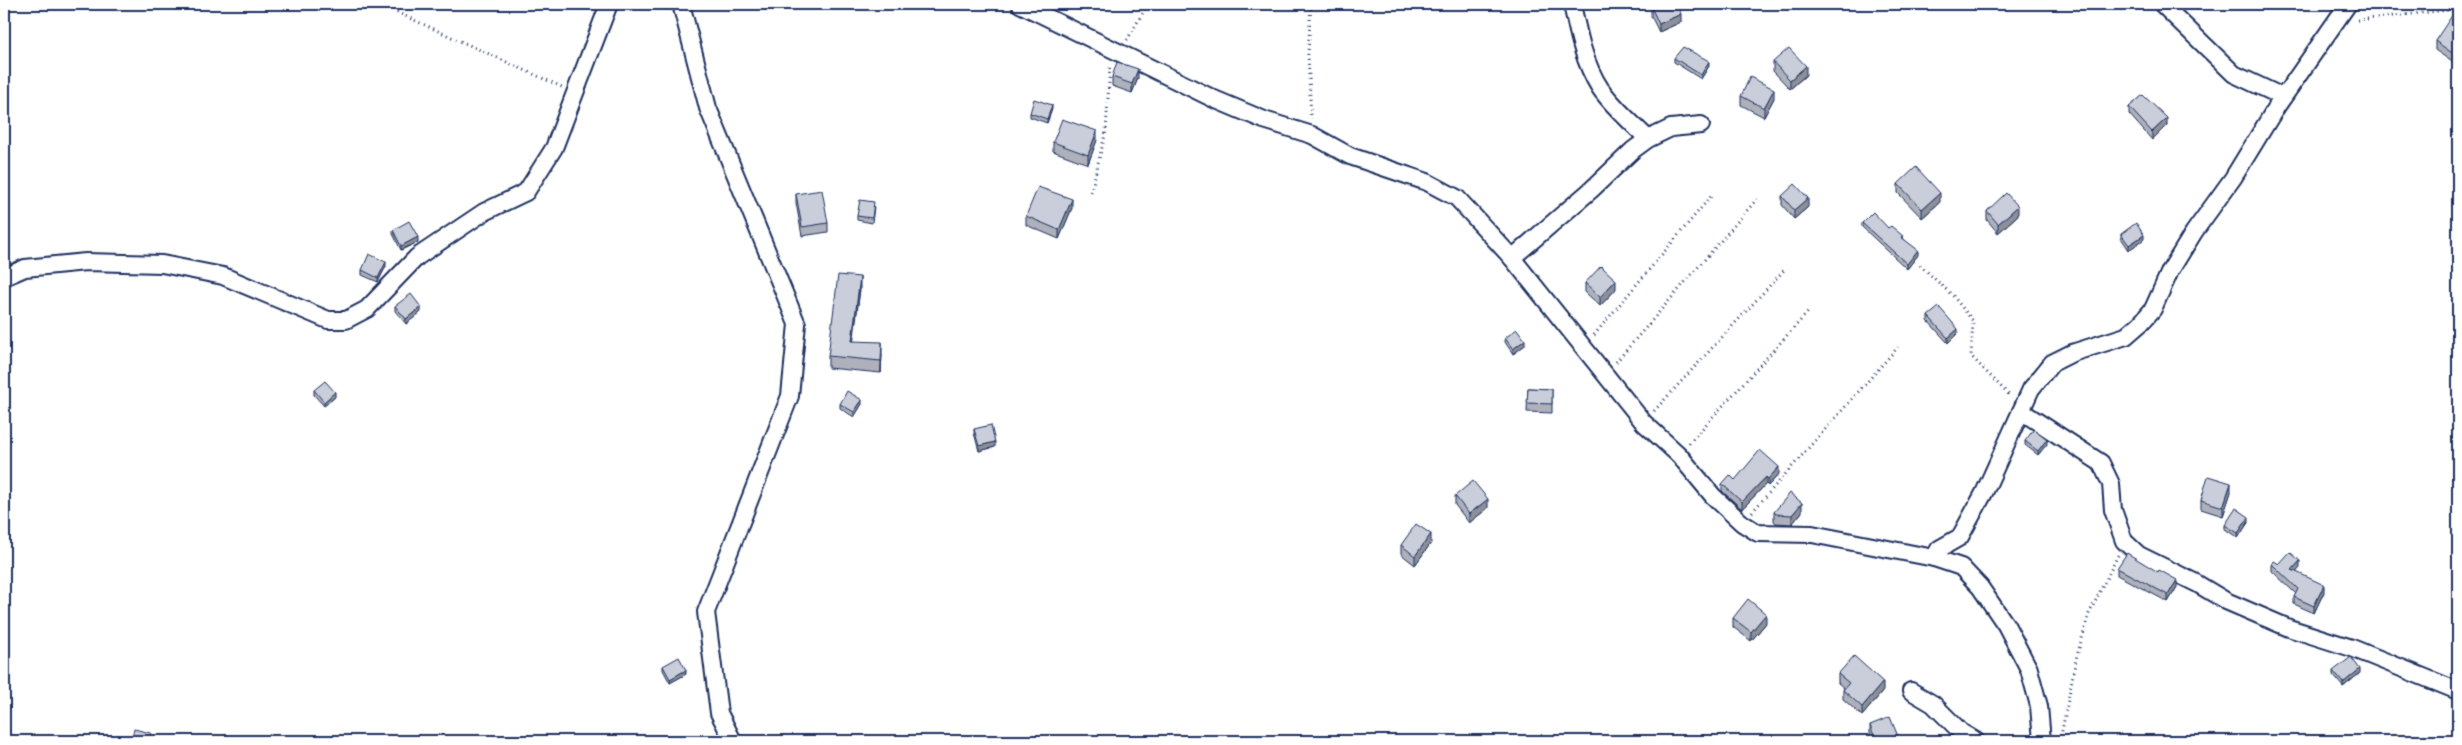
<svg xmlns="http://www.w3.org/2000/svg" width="2462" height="745" viewBox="0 0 2462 745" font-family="'Patrick Hand',sans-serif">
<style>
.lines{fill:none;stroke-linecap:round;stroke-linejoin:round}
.street-casing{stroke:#1b2f5e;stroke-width:20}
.path{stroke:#1b2f5e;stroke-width:3;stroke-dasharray:1 4;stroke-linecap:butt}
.street{stroke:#fff;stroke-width:16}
.wall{fill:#aeb1bb;stroke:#1b2f5e}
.shaded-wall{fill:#8d9099;stroke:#1b2f5e}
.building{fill:#caceda;stroke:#1b2f5e}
</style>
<rect width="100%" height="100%" fill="#fff"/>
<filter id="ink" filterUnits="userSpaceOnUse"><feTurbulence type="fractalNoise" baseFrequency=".02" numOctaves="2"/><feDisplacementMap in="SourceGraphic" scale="10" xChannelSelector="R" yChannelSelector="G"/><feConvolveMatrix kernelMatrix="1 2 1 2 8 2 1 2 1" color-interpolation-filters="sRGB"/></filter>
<g filter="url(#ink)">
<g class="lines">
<defs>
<g id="street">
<path d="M681 4 708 108 797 324 790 396 706 612 719 713 733 741"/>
<path d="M1020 4 1214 99 1264 120 1312 135 1350 156 1427 182 1457 198 1512 258 1644 423 1679 455 1713 496 1742 523 1758 533 1812 534 1934 558 1961 567 1980 587 2006 625 2029 669 2039 706 2042 741"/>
<path d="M1572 4C1578 33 1584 63 1600 88 1613 107 1632 123 1648 139"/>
<path d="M2162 4 2234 74 2283 97"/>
<path d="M1512 258 1591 190 1633 150 1648 139 1671 128 1701 125"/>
<path d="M4 277 25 268 86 262 162 264 223 276 328 320H346L367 309 417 257 484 212 526 192 554 148 609 4"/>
<path d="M2021 411 2101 463 2111 484 2113 510 2124 541 2139 555 2196 583 2226 601 2289 628 2352 648 2458 691"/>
<path d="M1934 558 1939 549 1960 537 1984 493 2031 389 2052 363 2072 353 2126 336 2141 323 2153 309 2170 271 2194 232 2233 178 2277 106 2348 4"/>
<path d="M1911 691 1933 704 1961 732 1976 741"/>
</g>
</defs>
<use href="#street" class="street-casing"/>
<g class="path">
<path d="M393 4 394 11 562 87"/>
<path d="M1311 4 1308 54 1311 119"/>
<path d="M2357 20 2458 9"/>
<path d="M1127 40 1148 4"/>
<path d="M1091 192 1106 131 1110 65"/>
<path d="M1920 265 1953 296 1973 321 1971 356 2010 396"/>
<path d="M1594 335 1713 194"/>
<path d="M1616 362 1757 199"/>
<path d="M1654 411 1786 268"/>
<path d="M1689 443 1810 310"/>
<path d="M1752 512 1898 347"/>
<path d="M2060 741 2076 659 2089 614 2118 555"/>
</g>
<use href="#street" class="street"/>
</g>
<g class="wall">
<path d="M1654 4H1677L1681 22 1659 32 1651 16V7L1655 6Z"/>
<path d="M2458 13V66L2435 50V41Z"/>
<path d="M1674 58 1709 66 1701 79 1674 62Z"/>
<path d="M1773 62 1806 75 1790 89 1773 71Z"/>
<path d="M1112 77 1138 78 1132 93 1112 86Z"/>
<path d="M1741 96 1774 98 1764 117 1741 105Z"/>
<path d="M2129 107 2167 125 2152 140 2129 114Z"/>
<path d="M1052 109 1047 123 1030 117V113Z"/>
<path d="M1097 140 1088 164 1053 151V142Z"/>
<path d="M1898 184 1940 202 1922 218 1898 193Z"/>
<path d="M796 194 828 223V232L802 236 796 203Z"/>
<path d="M1782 196 1808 207 1794 219 1782 205Z"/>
<path d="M874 207 872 223 857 220V216Z"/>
<path d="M1072 208 1059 239 1026 225V216Z"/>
<path d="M1987 211 2018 215 1998 233 1987 220Z"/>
<path d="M1862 223 1888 228 1903 238 1918 255 1907 269 1862 227Z"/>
<path d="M393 230 418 242 401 250 393 234Z"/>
<path d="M2121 234 2144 239 2129 250 2121 238Z"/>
<path d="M386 266 378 282 362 275V270Z"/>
<path d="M1585 283 1616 289 1600 306 1585 292Z"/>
<path d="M860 289 853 341 882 354 881 373 828 368V356Z"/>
<path d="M395 306 421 312 406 324 395 311Z"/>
<path d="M1928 316 1958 333 1948 343 1928 321Z"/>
<path d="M1505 338 1525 345 1513 354 1505 342Z"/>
<path d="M1528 388 1552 389V413L1527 412Z"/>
<path d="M314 390 335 397 324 406 314 395Z"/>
<path d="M840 404H862L854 417 840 408Z"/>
<path d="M974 429 995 447 979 451 974 433Z"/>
<path d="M2025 441 2047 444 2038 455 2025 445Z"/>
<path d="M1779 474 1768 486 1766 484 1742 509 1722 491V484L1735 480Z"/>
<path d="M2231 492 2223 516 2201 509V500Z"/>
<path d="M1455 496 1488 508 1469 523 1455 505Z"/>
<path d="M1774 512H1802L1792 524 1776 523 1774 521Z"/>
<path d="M2249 521 2238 538 2225 529V525Z"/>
<path d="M1431 543 1415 565 1401 554V545Z"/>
<path d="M2272 564H2279L2300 568 2296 572 2324 592 2314 613 2294 604V597L2296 594 2272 571Z"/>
<path d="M2117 568 2177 587 2168 602 2117 575Z"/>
<path d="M1733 618 1766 623 1751 641 1733 627Z"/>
<path d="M663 666 686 674 670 683 663 670Z"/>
<path d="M2333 671 2360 673 2343 687 2333 675Z"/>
<path d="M1838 674 1883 691 1862 716 1843 699V690L1844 688 1838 683Z"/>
<path d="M1870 725 1900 741H1873L1870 734Z"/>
</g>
<g class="shaded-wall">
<path d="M1681 14V22L1659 32V24Z"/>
<path d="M1709 61V66L1701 79V75Z"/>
<path d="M1806 66V75L1790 89V80Z"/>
<path d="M1138 69V78L1132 93V84Z"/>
<path d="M1774 89V98L1764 117V108Z"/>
<path d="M1052 105V109L1047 123V119Z"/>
<path d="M2167 118V125L2152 140V132Z"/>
<path d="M1097 131V140L1088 164V155Z"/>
<path d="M1940 193V202L1922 218V209Z"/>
<path d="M1808 198V207L1794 219V210Z"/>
<path d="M1072 199V208L1059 239V230Z"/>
<path d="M2018 206V215L1998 233V224Z"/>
<path d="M2144 235V239L2129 250V245Z"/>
<path d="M418 237V242L401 250V246Z"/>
<path d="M1918 250V255L1907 269V264Z"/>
<path d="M386 262V266L378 282V278Z"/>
<path d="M860 277V289L852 353V341Z"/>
<path d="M1616 280V289L1600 306V297Z"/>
<path d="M421 307V312L406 324V319Z"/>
<path d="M1958 329V333L1948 343V338Z"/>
<path d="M1525 340V345L1513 354V349Z"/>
<path d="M882 342V354L881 373V361Z"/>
<path d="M335 392V397L324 406V402Z"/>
<path d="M862 400V404L854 417V412Z"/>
<path d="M2047 439V444L2038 455V451Z"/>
<path d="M995 442V447L979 451V446Z"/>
<path d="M1779 467V474L1768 486V479Z"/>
<path d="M1766 477V484L1742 509V502Z"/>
<path d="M2231 483V492L2223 516V507Z"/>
<path d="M1488 499V508L1469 523V514Z"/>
<path d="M1802 503V512L1792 524V515Z"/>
<path d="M2249 517V521L2238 538V533Z"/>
<path d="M1431 534V543L1415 565V556Z"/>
<path d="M2300 561V568L2292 577V570Z"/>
<path d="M2177 580V587L2168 602V595Z"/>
<path d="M2324 585V592L2314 613V606Z"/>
<path d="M1766 614V623L1751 641V632Z"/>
<path d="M2360 669V673L2343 687V683Z"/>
<path d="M686 670V674L670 683V679Z"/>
<path d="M1883 682V691L1862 716V707Z"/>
</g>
<g class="building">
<path d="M1658 4H1677L1681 14 1659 24 1651 7Z"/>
<path d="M2455 11 2458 13V57L2435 41Z"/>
<path d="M1683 47 1709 61 1701 75 1674 58Z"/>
<path d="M1789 48 1806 66 1790 80 1773 62Z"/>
<path d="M1117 62 1138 69 1132 84 1112 77Z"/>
<path d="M1750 77 1774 89 1764 108 1741 96Z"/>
<path d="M2143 95 2167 118 2152 132 2129 107Z"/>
<path d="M1034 99 1052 105 1047 119 1030 113Z"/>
<path d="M1062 119 1097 131 1088 155 1053 142Z"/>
<path d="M1916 167 1940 193 1922 209 1898 184Z"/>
<path d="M1795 184 1808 198 1794 210 1782 196Z"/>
<path d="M1038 187 1072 199 1059 230 1026 216Z"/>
<path d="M822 190 828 223 802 227 796 194Z"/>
<path d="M2006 193 2018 206 1998 224 1987 211Z"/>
<path d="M860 200 874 202 872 218 857 216Z"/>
<path d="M1873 212 1888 228 1891 226 1903 236 1901 237 1918 250 1907 264 1862 223Z"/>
<path d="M409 221 418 237 401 246 393 230Z"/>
<path d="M2136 223 2144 235 2129 245 2121 234Z"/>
<path d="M369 254 386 262 378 278 362 270Z"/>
<path d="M1601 266 1616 280 1600 297 1585 283Z"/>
<path d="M838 275 860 277 852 341 882 342 881 361 828 356Z"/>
<path d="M411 294 421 307 406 319 395 306Z"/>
<path d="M1939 307 1958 329 1948 338 1928 316Z"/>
<path d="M1517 329 1525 340 1513 349 1505 338Z"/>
<path d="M325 381 335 392 324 402 314 390Z"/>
<path d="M1528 388 1552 389V404L1527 403Z"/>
<path d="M847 391 862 400 854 412 840 404Z"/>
<path d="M991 425 995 442 979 446 974 429Z"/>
<path d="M2034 429 2047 439 2038 451 2025 441Z"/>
<path d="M1760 450 1779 467 1768 479 1766 477 1742 502 1722 484 1730 475 1735 480Z"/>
<path d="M2208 476 2231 483 2223 507 2201 500Z"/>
<path d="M1473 481 1488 499 1469 514 1455 496Z"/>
<path d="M1790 493 1802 503 1792 515 1776 514 1774 512Z"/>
<path d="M2236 508 2249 517 2238 533 2225 525Z"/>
<path d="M1416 524 1431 534 1415 556 1401 545Z"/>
<path d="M2290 552 2300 561 2292 570 2324 585 2314 606 2294 597 2298 589 2272 564 2274 561 2279 564Z"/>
<path d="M2127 553 2158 572 2159 570 2177 580 2168 595 2117 568Z"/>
<path d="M1748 599 1766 614 1751 632 1733 618Z"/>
<path d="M1854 656 1883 682 1862 707 1843 690 1849 683 1838 674Z"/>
<path d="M679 657 686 670 670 679 663 666Z"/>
<path d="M2351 657 2360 669 2343 683 2333 671Z"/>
<path d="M1890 717 1900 741H1876L1870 725Z"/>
<path d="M134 729 151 733 148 741H131Z"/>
<path d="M1844 739 1845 741H1837Z"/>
</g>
</g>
<rect width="2462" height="745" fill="none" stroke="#fff" stroke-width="20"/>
<rect x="10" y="10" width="2442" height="725" fill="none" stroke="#1b2f5e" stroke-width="2" filter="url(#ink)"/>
</svg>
